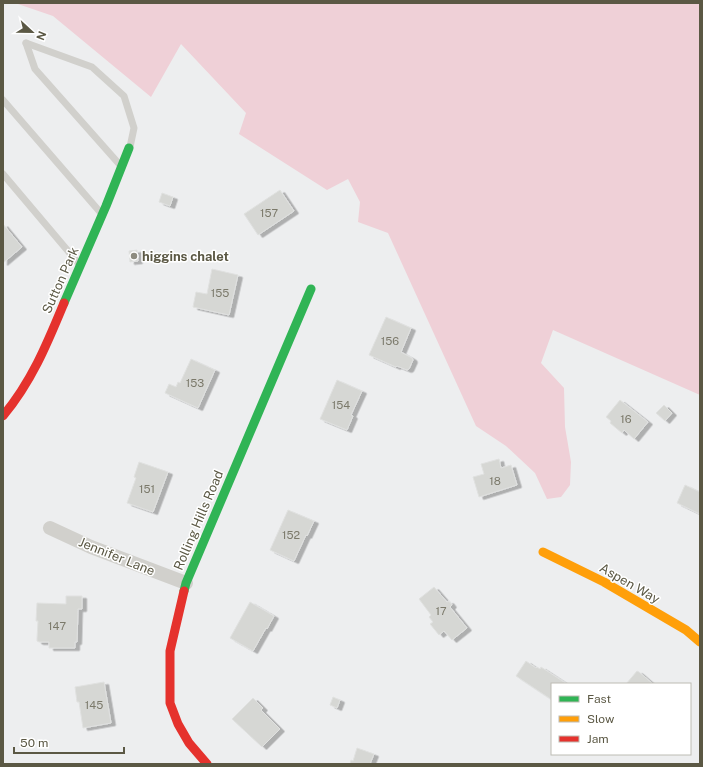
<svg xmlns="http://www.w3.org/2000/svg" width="703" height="767" viewBox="0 0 703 767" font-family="'Public Sans',sans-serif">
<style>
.green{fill:#efd0d7}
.building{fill:#d6d7d4;stroke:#e0e1e0;filter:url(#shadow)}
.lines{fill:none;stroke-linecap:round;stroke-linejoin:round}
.lane{stroke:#d1d0cc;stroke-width:7}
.street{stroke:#d1d0cc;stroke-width:14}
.fast{stroke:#30b455;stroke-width:9}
.slow{stroke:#ff9f0a;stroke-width:9}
.jam{stroke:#e5322d;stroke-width:9}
.poi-dot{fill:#8e8c80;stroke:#fff;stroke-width:1.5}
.labels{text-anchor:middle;stroke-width:3;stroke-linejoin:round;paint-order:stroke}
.number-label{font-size:11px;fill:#7b796a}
.poi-label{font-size:13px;font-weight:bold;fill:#5b5844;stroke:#fff;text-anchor:start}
.street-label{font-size:13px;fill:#5b5844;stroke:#fff}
</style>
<defs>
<filter id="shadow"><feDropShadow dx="4.5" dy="2.5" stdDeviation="0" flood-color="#0004"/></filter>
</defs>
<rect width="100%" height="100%" fill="#edeeef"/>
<path class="green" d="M15 3H700V395L553 330 541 363 564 388 565 427 571 462 570 485 561 497 547 499 535 473 506 446 476 426 388 233 358 222 360 202 348 179 327 190 239 134 246 113 181 44 151 97 53 16Z"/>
<g class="building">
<path d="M280 190 294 211 258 235 244 214Z"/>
<path d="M162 193 173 197 170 206 159 202Z"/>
<path d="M3 224 22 247 3 263Z"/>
<path d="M137 250 138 261 130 262 129 251Z"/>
<path d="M212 269 238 275 229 315 193 307 196 292 207 294Z"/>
<path d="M386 317 411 328 401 352 412 358 413 360 409 369 407 370 397 366 396 367 369 355Z"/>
<path d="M191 359 215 370 198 408 165 393 169 384 176 387 178 382 180 383Z"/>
<path d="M337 380 362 391 351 415 353 416 347 430 320 419Z"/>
<path d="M620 400 648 422 634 439 624 430 622 433 610 423 611 421 606 417Z"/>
<path d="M664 405 672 413 665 421 656 413Z"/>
<path d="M499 459 501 468 511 465 517 485 479 497 473 477 484 474 481 464Z"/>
<path d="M139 462 168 472 153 512 127 503 136 478 134 477Z"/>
<path d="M685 485 700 492V514L677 503Z"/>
<path d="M288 510 314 521 307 536 306 535 294 561 270 550Z"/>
<path d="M434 587 447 602 449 601 452 605 450 607 467 628 452 640 444 631 439 635 430 624 433 622 429 617 431 615 419 599Z"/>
<path d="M66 596H82V609H78L77 642H75V648H49V642H39L37 641V638L38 621H36L37 603 66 604Z"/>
<path d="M250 602 274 616 267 629 266 628 253 651 230 638Z"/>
<path d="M526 661 536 668 537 667 540 669 541 667 567 684H552V700L516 676Z"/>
<path d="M637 671 639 672 653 684H626Z"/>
<path d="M104 682 111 723 83 728 79 702H77L75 687Z"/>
<path d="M333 697 340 700 337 708 330 705Z"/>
<path d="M253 698 263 708 261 710 280 729 262 747 232 719Z"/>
<path d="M357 748 374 754 370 764H350L351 760 353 761Z"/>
</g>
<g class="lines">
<g class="lane">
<path d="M26 43 92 67 124 96 134 128 130 147"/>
<path d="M26 43 35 69 120 165"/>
<path d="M3 100 100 212"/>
<path d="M3 174 79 264"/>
</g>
<path class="street" d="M50 528 91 547 186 583"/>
<g class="fast">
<path d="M64 303 106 206 129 148"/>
<path d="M184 591 186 583 311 289"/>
</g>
<path class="slow" d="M543 552 604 582 686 630 700 642"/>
<g class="jam">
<path d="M3 416C32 381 47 344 64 303"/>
<path d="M184 591 170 651V703L178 724 189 743 207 764"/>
</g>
</g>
<circle class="poi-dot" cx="134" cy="256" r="4"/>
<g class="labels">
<g class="number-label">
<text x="269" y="217">157</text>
<text x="220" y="297">155</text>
<text x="390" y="345">156</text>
<text x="195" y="387">153</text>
<text x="341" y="409">154</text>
<text x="626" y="423">16</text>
<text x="495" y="485">18</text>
<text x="147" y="493">151</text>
<text x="291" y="539">152</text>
<text x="441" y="615">17</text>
<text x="57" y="630">147</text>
<text x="94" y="709">145</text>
</g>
<g class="poi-label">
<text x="142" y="261">higgins chalet</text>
</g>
<g class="street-label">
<text transform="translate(60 280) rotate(-66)" y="5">Sutton Park</text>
<text transform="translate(198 520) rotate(-67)" y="5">Rolling Hills Road</text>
<text transform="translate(117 556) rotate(22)" y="5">Jennifer Lane</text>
<text transform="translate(630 583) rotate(30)" y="5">Aspen Way</text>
</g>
</g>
<rect width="703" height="767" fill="none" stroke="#5b5844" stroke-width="8"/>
<rect x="551" y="683" width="140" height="72" fill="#ffffff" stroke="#bdbcb4"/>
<rect x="559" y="696" width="20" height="6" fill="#30b455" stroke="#bdbcb4"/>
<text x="587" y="703" font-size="12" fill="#5b5844">Fast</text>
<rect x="559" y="716" width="20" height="6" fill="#ff9f0a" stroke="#bdbcb4"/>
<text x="587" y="723" font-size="12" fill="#5b5844">Slow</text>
<rect x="559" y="736" width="20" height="6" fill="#e5322d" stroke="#bdbcb4"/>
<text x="587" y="743" font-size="12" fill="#5b5844">Jam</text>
<g transform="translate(32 32) rotate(112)" stroke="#ffffff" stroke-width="3" paint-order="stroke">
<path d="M0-3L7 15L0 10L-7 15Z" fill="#5b5844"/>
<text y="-6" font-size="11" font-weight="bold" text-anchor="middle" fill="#5b5844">N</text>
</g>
<path d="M14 747v6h110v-6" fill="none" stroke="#5b5844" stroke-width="2"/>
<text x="20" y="747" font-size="12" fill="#5b5844" stroke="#ffffff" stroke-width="3" paint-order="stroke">50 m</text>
</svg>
